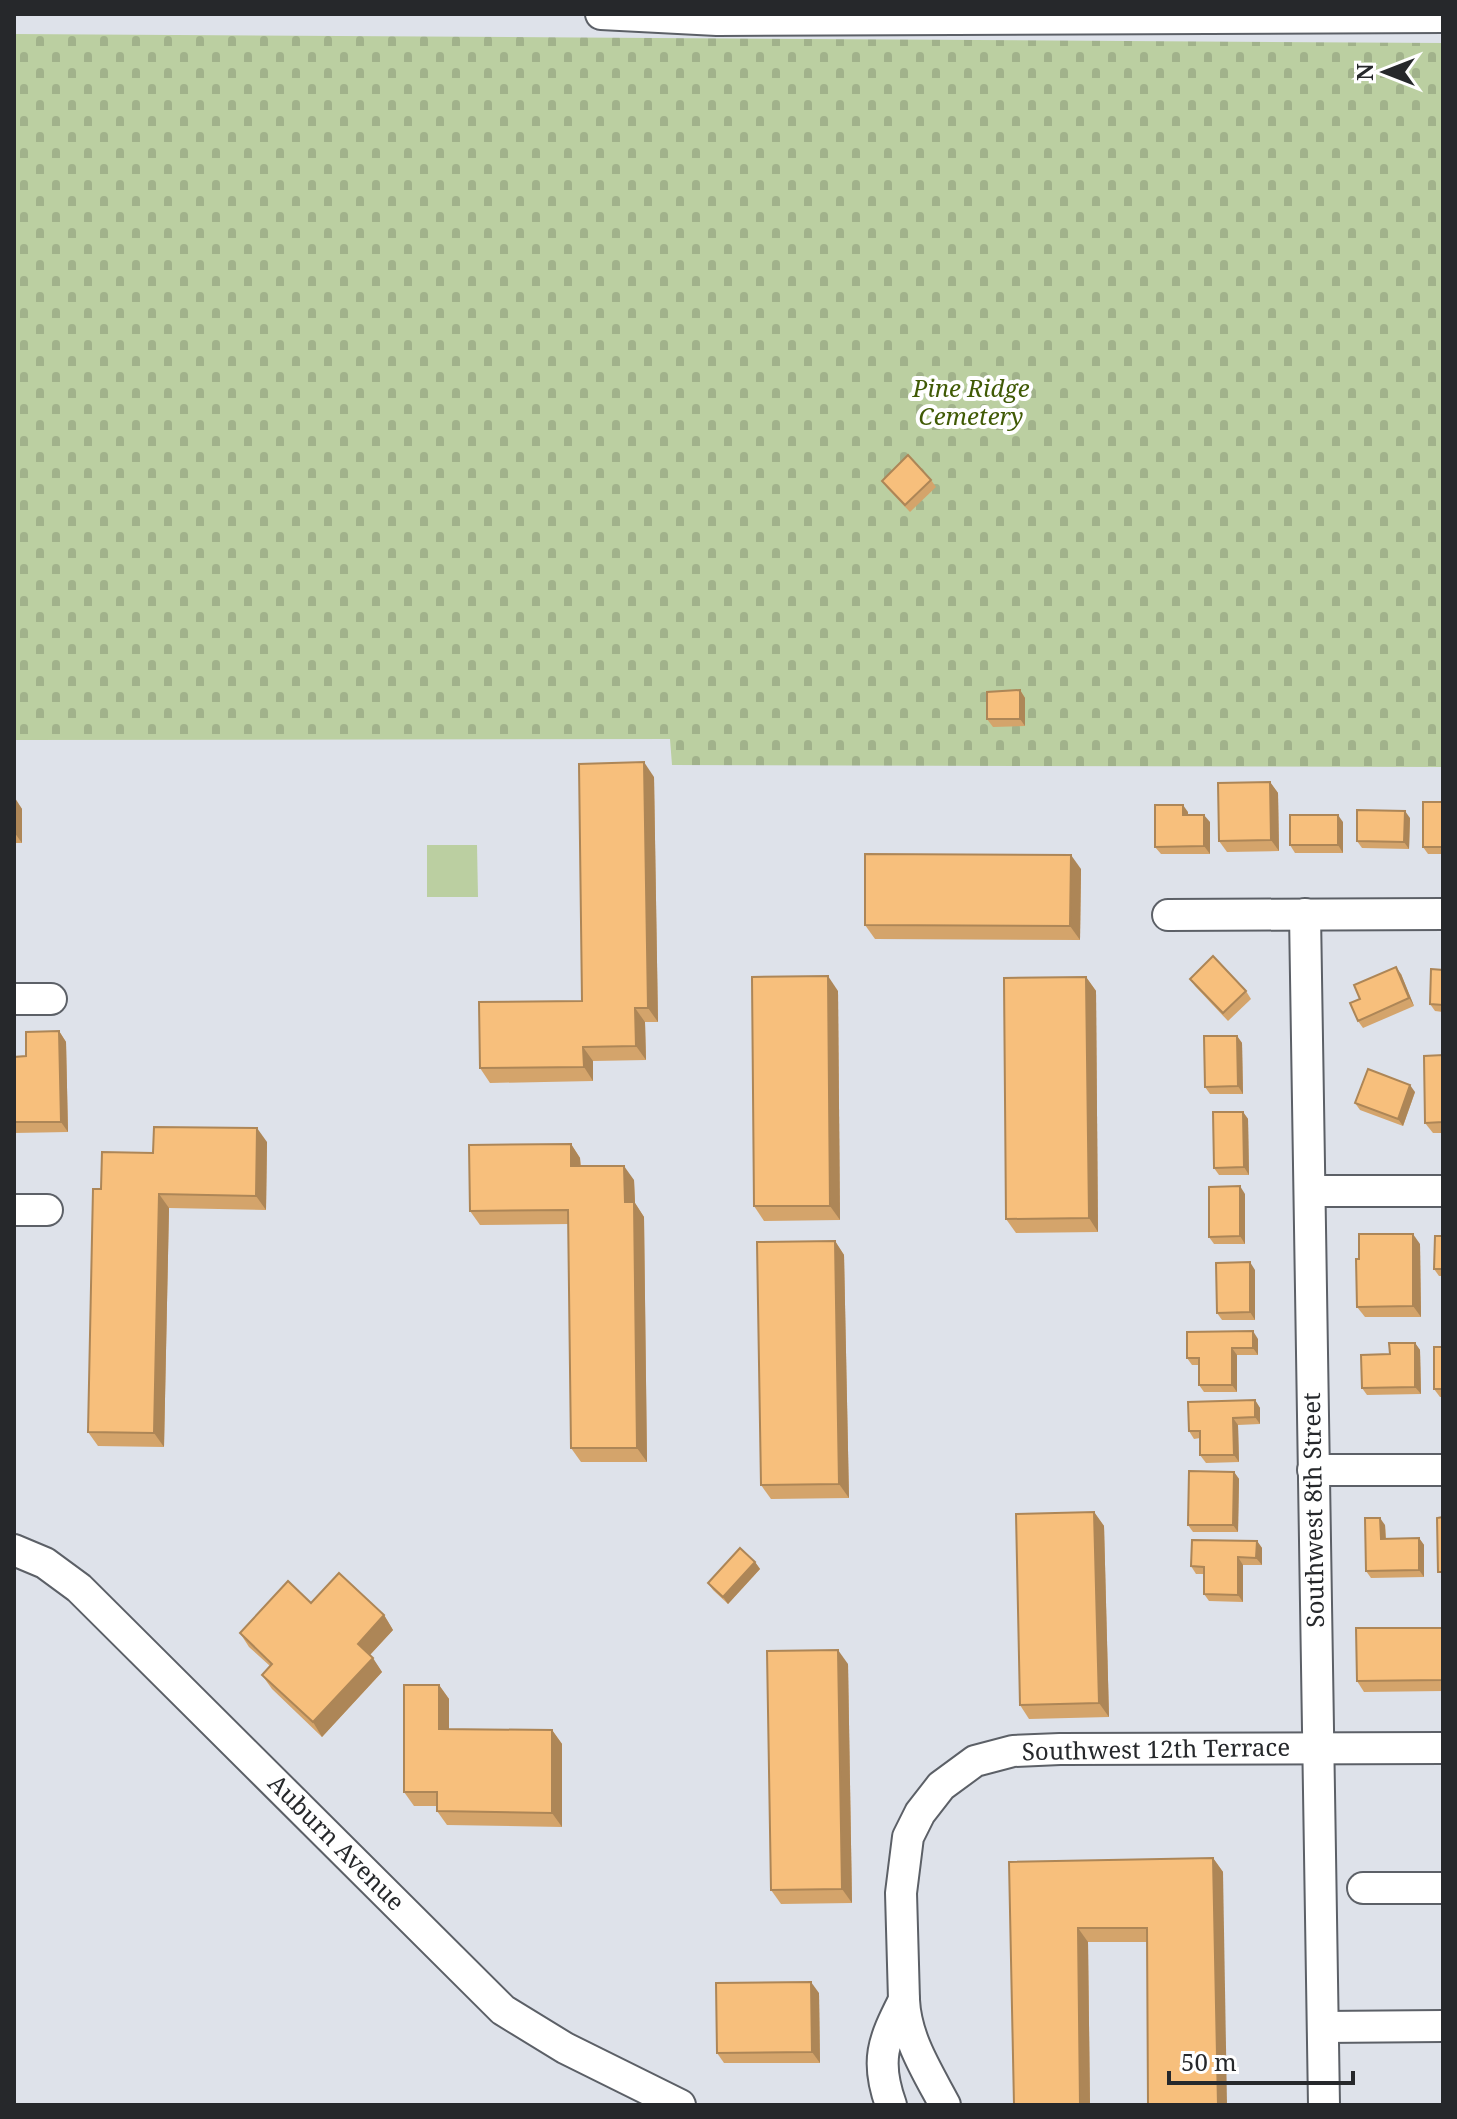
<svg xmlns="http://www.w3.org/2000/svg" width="1457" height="2119" viewBox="0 0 1457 2119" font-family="'Noto Serif',serif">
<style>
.cemetery{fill:url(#cemetery-stones)}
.pitch{fill:#bbcfa1}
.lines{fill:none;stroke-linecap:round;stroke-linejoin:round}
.minor-casing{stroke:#5c6067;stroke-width:34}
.minor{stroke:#fff;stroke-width:30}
.wall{fill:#d4a46b}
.shaded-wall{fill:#ad8657}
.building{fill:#f7bf7c;stroke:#ad8657;stroke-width:2}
.labels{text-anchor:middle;stroke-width:8;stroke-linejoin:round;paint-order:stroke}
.park-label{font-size:24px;font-style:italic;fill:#405a05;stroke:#fff}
.street-label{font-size:24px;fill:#26282b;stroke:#fff}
</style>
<defs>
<pattern id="cemetery-stones" width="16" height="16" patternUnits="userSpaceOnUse" patternTransform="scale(2)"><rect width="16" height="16" fill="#bbcfa1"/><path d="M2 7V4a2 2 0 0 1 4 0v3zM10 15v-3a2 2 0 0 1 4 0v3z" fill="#a1b28b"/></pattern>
</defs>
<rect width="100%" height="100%" fill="#dee2ea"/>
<path class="cemetery" d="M14 34 1443 43V767L672 765 670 739 14 740Z"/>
<path class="pitch" d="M427 845H477L478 897H427Z"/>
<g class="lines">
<defs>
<g id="minor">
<path d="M601 14 717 20 1443 17"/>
<path d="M1305 914 1324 2105"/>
<path d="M1168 915 1443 914"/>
<path d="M14 999H51"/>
<path d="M1310 1191H1443"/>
<path d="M14 1210H47"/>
<path d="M1313 1470H1443"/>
<path d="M14 1550 45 1563 79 1588 503 2010 565 2048 680 2105"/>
<path d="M1363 1888H1443"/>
<path d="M904 2000 901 1893 908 1837 920 1813 941 1786 975 1761 1013 1751 1060 1749 1443 1748"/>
<path d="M1323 2027 1443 2026"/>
<path d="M891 2105C875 2061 883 2041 904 2000 906 2039 927 2071 945 2105"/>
</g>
</defs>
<use href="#minor" class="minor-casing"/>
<use href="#minor" class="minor"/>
</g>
<g class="wall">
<path d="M931 480 936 487 910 512 887 488 882 481Z"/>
<path d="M1020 690 1025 698V726L993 727 987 719Z"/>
<path d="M654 777 658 1022H645L646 1060 593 1061V1081L490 1083 480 1068 582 1001Z"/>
<path d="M1270 782 1278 793 1279 851 1227 852 1219 841Z"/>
<path d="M14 798 22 809V843H14Z"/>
<path d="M1443 802V854H1428L1423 847Z"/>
<path d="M1188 812V815L1210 822V854H1161L1155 847Z"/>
<path d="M1410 818 1409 849 1362 848 1357 841Z"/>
<path d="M1343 822V853H1295L1290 845Z"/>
<path d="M1081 869 1080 940 875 939 865 925Z"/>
<path d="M1443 970V1012L1435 1011 1430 1004Z"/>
<path d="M1401 974 1414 1006 1363 1028 1358 1021 1360 999Z"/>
<path d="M1086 977 1096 991 1098 1232 1016 1233 1006 1219Z"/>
<path d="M1190 979 1246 991 1251 999 1228 1021 1195 986Z"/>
<path d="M838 991 840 1220 764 1221 754 1206Z"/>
<path d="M59 1031 66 1042 68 1132 14 1133V1057L26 1056Z"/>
<path d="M1237 1036 1242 1043 1243 1094H1210L1205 1087Z"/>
<path d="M1443 1055V1133H1433L1425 1123Z"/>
<path d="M1415 1092 1403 1126 1360 1110 1355 1103Z"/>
<path d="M1243 1112 1248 1119 1249 1175H1219L1214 1168Z"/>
<path d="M267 1142 266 1210 169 1208 164 1447 98 1446 88 1432 153 1153Z"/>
<path d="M571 1144 580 1158 581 1166 634 1180 635 1203 644 1217 647 1462H581L571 1448 569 1224 480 1225 470 1211Z"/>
<path d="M1245 1194V1244H1214L1209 1237Z"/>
<path d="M1443 1236V1276H1439L1434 1269Z"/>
<path d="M835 1241 844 1255 849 1498 771 1499 761 1485Z"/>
<path d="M1420 1244 1421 1317H1365L1357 1307 1359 1259Z"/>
<path d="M1255 1270V1320H1222L1217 1313Z"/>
<path d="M1258 1339V1355H1237V1392H1204L1199 1385V1365H1192L1187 1358Z"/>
<path d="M1415 1343 1420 1350 1421 1394 1367 1395 1362 1388 1390 1354Z"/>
<path d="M1443 1347V1397H1440L1434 1389Z"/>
<path d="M1255 1400 1260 1408V1424L1238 1425 1239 1462 1206 1463 1200 1455V1438L1194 1439 1189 1431Z"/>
<path d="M1234 1472 1239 1479 1238 1532H1193L1188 1525Z"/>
<path d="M1094 1512 1104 1526 1109 1717 1029 1719 1020 1705Z"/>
<path d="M1385 1525 1386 1539 1419 1538 1424 1545V1577L1371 1578 1366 1571Z"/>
<path d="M1257 1541 1262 1548V1565H1243V1602L1209 1601 1204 1594V1574H1196L1191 1566Z"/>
<path d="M755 1562 760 1569 728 1604 713 1590 708 1583Z"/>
<path d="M311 1603 384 1615 393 1630 370 1655 382 1672 322 1737 272 1689 262 1675 270 1666 249 1647 240 1633Z"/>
<path d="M1443 1628V1691L1364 1692 1357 1681Z"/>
<path d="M848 1664 852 1903 781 1904 771 1890Z"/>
<path d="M439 1685 449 1699V1729L552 1730 562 1744V1827L447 1825 437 1811V1806H414L404 1792Z"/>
<path d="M1213 1858 1223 1872 1147 1942H1088L1090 2105H1014L1009 1862Z"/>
<path d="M819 1993 820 2063H724L717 2053Z"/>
</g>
<g class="shaded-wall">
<path d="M1020 690 1025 698V726L1020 719Z"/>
<path d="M644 762 654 777 658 1022 648 1008Z"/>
<path d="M1270 782 1278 793 1279 851 1271 840Z"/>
<path d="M15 798 22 809V843L14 832Z"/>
<path d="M1183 805 1188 812V822L1183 815Z"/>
<path d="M1405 811 1410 818 1409 849 1404 842Z"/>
<path d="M1204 815 1210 822V854L1204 846Z"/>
<path d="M1338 815 1343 822V853L1338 845Z"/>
<path d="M1071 855 1081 869 1080 940 1070 926Z"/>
<path d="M1396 967 1401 974 1414 1006 1409 998Z"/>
<path d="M828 976 838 991 840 1220 830 1206Z"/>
<path d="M1086 977 1096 991 1098 1232 1089 1218Z"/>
<path d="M635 1008 645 1022 646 1060 636 1046Z"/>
<path d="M59 1031 66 1042 68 1132 61 1122Z"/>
<path d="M1237 1036 1242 1043 1243 1094 1238 1086Z"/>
<path d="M583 1047 593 1061V1081L584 1067Z"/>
<path d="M1410 1085 1415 1092 1403 1126 1398 1119Z"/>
<path d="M1243 1112 1248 1119 1249 1175 1244 1167Z"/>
<path d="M257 1128 267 1142 266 1210 256 1196Z"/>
<path d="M571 1144 580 1158 581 1180 571 1166Z"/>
<path d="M624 1166 634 1180 635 1203 644 1217 647 1462 637 1448 625 1202Z"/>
<path d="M1240 1186 1245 1194V1244L1240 1236Z"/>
<path d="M159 1194 169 1208 164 1447 154 1433Z"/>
<path d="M1413 1234 1420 1244 1421 1317 1413 1306Z"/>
<path d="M835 1241 844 1255 849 1498 839 1484Z"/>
<path d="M1250 1262 1255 1270V1320L1250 1312Z"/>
<path d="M1253 1331 1258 1339V1355L1253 1348Z"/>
<path d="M1415 1343 1420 1350 1421 1394 1415 1387Z"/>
<path d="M1232 1348 1237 1355V1392L1232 1385Z"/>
<path d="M1255 1400 1260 1408V1424L1255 1417Z"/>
<path d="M1233 1418 1238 1425 1239 1462 1234 1455Z"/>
<path d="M1234 1472 1239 1479 1238 1532 1233 1525Z"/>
<path d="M1094 1512 1104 1526 1109 1717 1099 1703Z"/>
<path d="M1380 1518 1385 1525 1386 1546 1381 1539Z"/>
<path d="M1419 1538 1424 1545V1577L1419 1570Z"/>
<path d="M1257 1541 1262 1548V1565L1256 1558Z"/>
<path d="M1238 1557 1243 1565V1602L1238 1595Z"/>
<path d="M755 1562 760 1569 728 1604 723 1597Z"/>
<path d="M384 1615 393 1630 367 1658 358 1644Z"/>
<path d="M838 1650 848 1664 852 1903 842 1889Z"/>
<path d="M373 1658 382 1672 322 1737 313 1722Z"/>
<path d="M439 1685 449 1699V1744L439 1729Z"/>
<path d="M552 1730 562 1744V1827L552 1813Z"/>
<path d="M1213 1858 1223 1872 1227 2105H1218Z"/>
<path d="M1078 1928 1088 1942 1090 2105H1080Z"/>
<path d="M811 1982 819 1993 820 2063 812 2052Z"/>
</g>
<g class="building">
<path d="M908 455 931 480 905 505 882 481Z"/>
<path d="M1020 690V719H987V692Z"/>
<path d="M644 762 648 1008H635L636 1046 583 1047 584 1067 480 1068 479 1002 582 1001 579 764Z"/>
<path d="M1270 782 1271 840 1219 841 1218 783Z"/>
<rect x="1423" y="802" width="20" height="45"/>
<path d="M1155 805H1183V815H1204V846L1155 847Z"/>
<path d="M1357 810 1405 811 1404 842 1357 841Z"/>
<rect x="1290" y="815" width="48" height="30"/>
<path d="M865 854 1071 855 1070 926 865 925Z"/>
<path d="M1213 956 1246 991 1223 1013 1190 979Z"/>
<path d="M1396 967 1409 998 1358 1021 1350 1003 1360 999 1354 985Z"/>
<path d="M1431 969 1443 970V1005L1430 1004Z"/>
<path d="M828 976 830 1206H754L752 977Z"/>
<path d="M1086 977 1089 1218 1006 1219 1004 978Z"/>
<path d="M59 1031 61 1122H14V1057L26 1056V1032Z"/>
<path d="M1204 1036H1237L1238 1086 1205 1087Z"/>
<path d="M1443 1055V1122L1425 1123 1424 1056Z"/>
<path d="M1368 1069 1410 1085 1398 1119 1355 1103Z"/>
<path d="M1213 1112H1243L1244 1167 1214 1168Z"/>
<path d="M154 1127 257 1128 256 1196 159 1194 154 1433 88 1432 93 1189H101L102 1152 153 1153Z"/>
<path d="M571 1144V1166H624L625 1202H634L637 1448H571L568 1210 470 1211 469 1145Z"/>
<path d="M1240 1186V1236L1209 1237V1187Z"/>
<path d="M1359 1234H1413V1306L1357 1307 1356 1259H1359Z"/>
<path d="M1435 1236H1443V1269H1434Z"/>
<path d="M835 1241 839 1484 761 1485 757 1242Z"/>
<path d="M1250 1262V1312L1217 1313 1216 1263Z"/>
<path d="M1253 1331V1348H1232V1385H1199V1358H1187V1332Z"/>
<path d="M1389 1343H1415V1387L1362 1388 1361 1355 1390 1354Z"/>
<rect x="1434" y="1347" width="9" height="42"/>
<path d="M1255 1400V1417L1233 1418 1234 1455H1200V1431H1189L1188 1402Z"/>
<path d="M1189 1471 1234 1472 1233 1525H1188Z"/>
<path d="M1094 1512 1099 1703 1020 1705 1016 1514Z"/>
<path d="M1443 1517V1572H1438L1437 1518Z"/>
<path d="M1365 1518H1380L1381 1539 1419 1538V1570L1366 1571Z"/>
<path d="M1192 1540 1257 1541 1256 1558 1238 1557V1595L1204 1594V1567L1191 1566Z"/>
<path d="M740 1548 755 1562 723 1597 708 1583Z"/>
<path d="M339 1573 384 1615 358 1644 373 1658 313 1722 262 1675 272 1664 240 1633 288 1581 311 1603Z"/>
<path d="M1356 1628H1443V1680L1357 1681Z"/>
<path d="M838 1650 842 1889 771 1890 767 1651Z"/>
<path d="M404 1685H439V1729L552 1730V1813L437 1811V1792H404Z"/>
<path d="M1213 1858 1218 2105H1148L1147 1928H1078L1080 2105H1014L1009 1862Z"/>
<path d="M811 1982 812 2052 717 2053 716 1983Z"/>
</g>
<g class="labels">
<g class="park-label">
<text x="971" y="397">Pine Ridge<tspan x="971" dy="28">Cemetery</tspan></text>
</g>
<g class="street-label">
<text transform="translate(1314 1510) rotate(-91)" y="8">Southwest 8th Street</text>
<text transform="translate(1156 1750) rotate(-1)" y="8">Southwest 12th Terrace</text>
<text transform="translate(336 1843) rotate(45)" y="8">Auburn Avenue</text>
</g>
</g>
<rect width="1457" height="2119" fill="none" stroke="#26282b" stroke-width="32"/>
<g transform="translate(1385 72) rotate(270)" stroke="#ffffff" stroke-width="6" paint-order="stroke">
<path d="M0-6L14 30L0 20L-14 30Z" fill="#26282b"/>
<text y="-12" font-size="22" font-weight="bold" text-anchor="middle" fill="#26282b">N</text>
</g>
<path d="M1169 2071v12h184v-12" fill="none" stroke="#26282b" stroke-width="4"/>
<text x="1181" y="2071" font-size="24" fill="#26282b" stroke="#ffffff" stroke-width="6" paint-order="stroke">50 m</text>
</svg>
